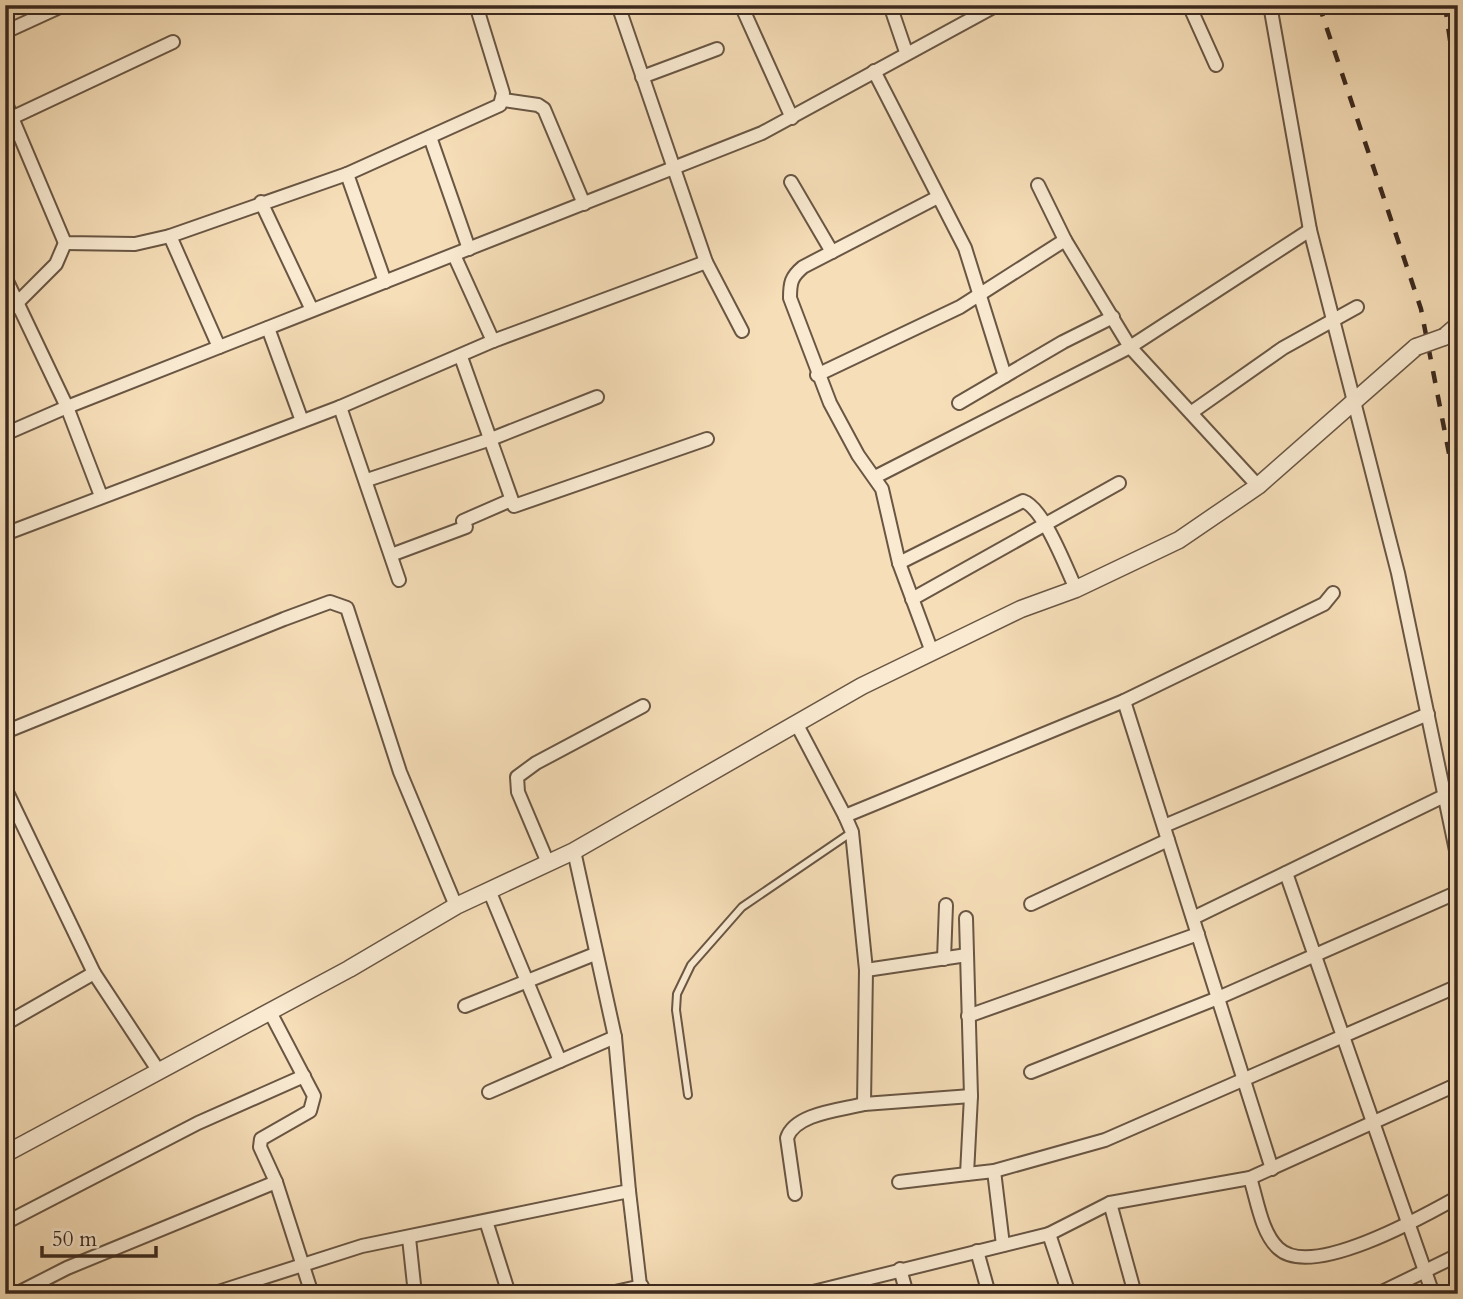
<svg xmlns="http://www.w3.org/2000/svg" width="1463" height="1299" viewBox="0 0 1463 1299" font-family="Cardo,serif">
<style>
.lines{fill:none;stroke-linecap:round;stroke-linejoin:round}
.service-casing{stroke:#695644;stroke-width:10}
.minor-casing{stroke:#695644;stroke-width:16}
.tertiary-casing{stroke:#695644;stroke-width:19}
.service{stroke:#f9ead1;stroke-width:6}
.minor{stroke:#f9ead1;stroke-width:12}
.tertiary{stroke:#f9ead1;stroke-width:16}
.rail{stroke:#3a281e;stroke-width:4.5;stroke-dasharray:12 12;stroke-linecap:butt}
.tertiary-bridge-casing{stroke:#695644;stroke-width:19;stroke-linecap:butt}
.tertiary-bridge{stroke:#f9ead1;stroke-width:16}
</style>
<rect width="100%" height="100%" fill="#f6deb8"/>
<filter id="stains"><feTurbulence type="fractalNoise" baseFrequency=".00286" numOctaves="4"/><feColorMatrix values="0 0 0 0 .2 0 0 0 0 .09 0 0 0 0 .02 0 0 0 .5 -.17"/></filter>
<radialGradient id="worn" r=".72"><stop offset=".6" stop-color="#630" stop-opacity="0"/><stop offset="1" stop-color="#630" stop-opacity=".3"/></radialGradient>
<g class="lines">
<defs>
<path id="service" d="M688 1095 676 1010 677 994 691 965 742 907 852 832"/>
<g id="minor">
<path d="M618 5 706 262 742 331"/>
<path d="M741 5 792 118"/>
<path d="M890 5 906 52"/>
<path d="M1189 5 1216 65"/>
<path d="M1270 5 1310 230 1398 573 1458 860"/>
<path d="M5 32 64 5"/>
<path d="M874 71 965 248 1005 376"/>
<path d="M642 77 717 49"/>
<path d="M504 100 538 105 544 109 584 204"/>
<path d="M5 101 65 243 135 244 170 236 347 174 500 105 503 93 476 5"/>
<path d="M5 121 173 42"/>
<path d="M430 137 469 249"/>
<path d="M347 174 385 282"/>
<path d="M791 182 832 252"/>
<path d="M1038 185 1065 240 1130 347 1258 486"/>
<path d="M261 202 312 310"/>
<path d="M170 236 219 347"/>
<path d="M454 255 493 341"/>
<path d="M5 277 67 407 101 496"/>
<path d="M5 315 56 264 65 243"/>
<path d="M268 328 302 421"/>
<path d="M461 357 514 506 707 439"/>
<path d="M817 375 960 307 1065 240"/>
<path d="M959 403 1063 342 1113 317"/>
<path d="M340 407 399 580"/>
<path d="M1192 412 1283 348 1357 307"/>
<path d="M5 434 67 407 762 133 997 5"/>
<path d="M875 477 1130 347 1310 230"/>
<path d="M367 480 491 439 597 397"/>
<path d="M463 521 511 500"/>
<path d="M5 534 340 407 493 341 706 262"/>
<path d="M391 555 466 527"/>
<path d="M899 563 1023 501C1044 508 1066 568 1076 589"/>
<path d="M912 599 1119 483"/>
<path d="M932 652 899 563 882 489 858 455 830 403 790 298C790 283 791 277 803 267L938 197"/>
<path d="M1124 701 1272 1169"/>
<path d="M796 723 845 816 1124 701 1324 604 1333 593"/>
<path d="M5 732 284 619 330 602 347 608 400 772 456 906"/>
<path d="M5 788 94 973 158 1070"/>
<path d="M845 816 852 832 866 970 864 1104 971 1096"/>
<path d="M1164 826 1428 714"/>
<path d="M548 863 518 792 517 777 536 763 643 706"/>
<path d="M1286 873 1433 1294"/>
<path d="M489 890 560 1061"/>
<path d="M1031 904 1168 840"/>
<path d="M966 918 971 1096 967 1174 994 1171 1105 1140 1458 986"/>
<path d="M1193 918 1442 797"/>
<path d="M944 959 946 905"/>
<path d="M866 970 967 955"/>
<path d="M465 1006 595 954"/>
<path d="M270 1012 314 1096 310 1111 261 1139 260 1147 276 1182 312 1294"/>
<path d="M968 1016 1198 934"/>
<path d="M5 1024 94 973"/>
<path d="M1031 1072 1218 998 1458 892"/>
<path d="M489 1092 615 1037"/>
<path d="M994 1171 1003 1245"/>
<path d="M1250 1178C1257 1199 1261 1232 1278 1248 1311 1280 1424 1216 1458 1197"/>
<path d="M899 1182 967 1174"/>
<path d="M629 1191 641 1294"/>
<path d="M795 1194 787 1138C795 1113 842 1110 864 1104"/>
<path d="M1110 1203 1135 1294"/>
<path d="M486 1221 509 1294"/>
<path d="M5 1223 198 1123 304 1076"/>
<path d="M1049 1234 1110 1203 1250 1178 1458 1084"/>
<path d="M409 1238 415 1294"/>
<path d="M977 1251 989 1294"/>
<path d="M900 1269 907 1294"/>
<path d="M16 1294 67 1268 276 1182"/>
<path d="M212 1294 362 1246 629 1191 615 1037 574 851"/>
<path d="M606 1294 642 1286"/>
<path d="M805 1294 1049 1234 1069 1294"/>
<path d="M1378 1294 1458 1255"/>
</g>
<g id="tertiary">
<path d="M1444 337 1458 325"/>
<path d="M5 1154 349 969 456 906 574 851 862 686 1021 609 1076 589 1179 540 1258 486 1416 347"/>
</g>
</defs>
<use href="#service" class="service-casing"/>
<use href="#minor" class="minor-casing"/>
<use href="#tertiary" class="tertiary-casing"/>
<use href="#service" class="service"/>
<use href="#minor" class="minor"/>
<use href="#tertiary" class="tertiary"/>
<g class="rail">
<path d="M1319 5 1421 309 1458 500"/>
<path d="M1445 5 1458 96"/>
</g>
<defs>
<path id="tertiary-bridge" d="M1416 347 1444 337"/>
</defs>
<use href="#tertiary-bridge" class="tertiary-bridge-casing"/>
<use href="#tertiary-bridge" class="tertiary-bridge"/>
</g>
<rect width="1463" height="1299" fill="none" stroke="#f6deb8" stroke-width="28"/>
<rect x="7" y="7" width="1449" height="1285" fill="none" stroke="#3a281e" stroke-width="3.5"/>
<rect x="14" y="14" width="1435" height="1271" fill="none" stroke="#3a281e" stroke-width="2"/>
<path d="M42 1246v10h114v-10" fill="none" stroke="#3a281e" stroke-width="3.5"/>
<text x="52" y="1246" font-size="21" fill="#3a281e" stroke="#f9ead1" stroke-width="5" paint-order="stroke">50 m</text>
<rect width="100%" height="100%" filter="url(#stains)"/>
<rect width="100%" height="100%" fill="url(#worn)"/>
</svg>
